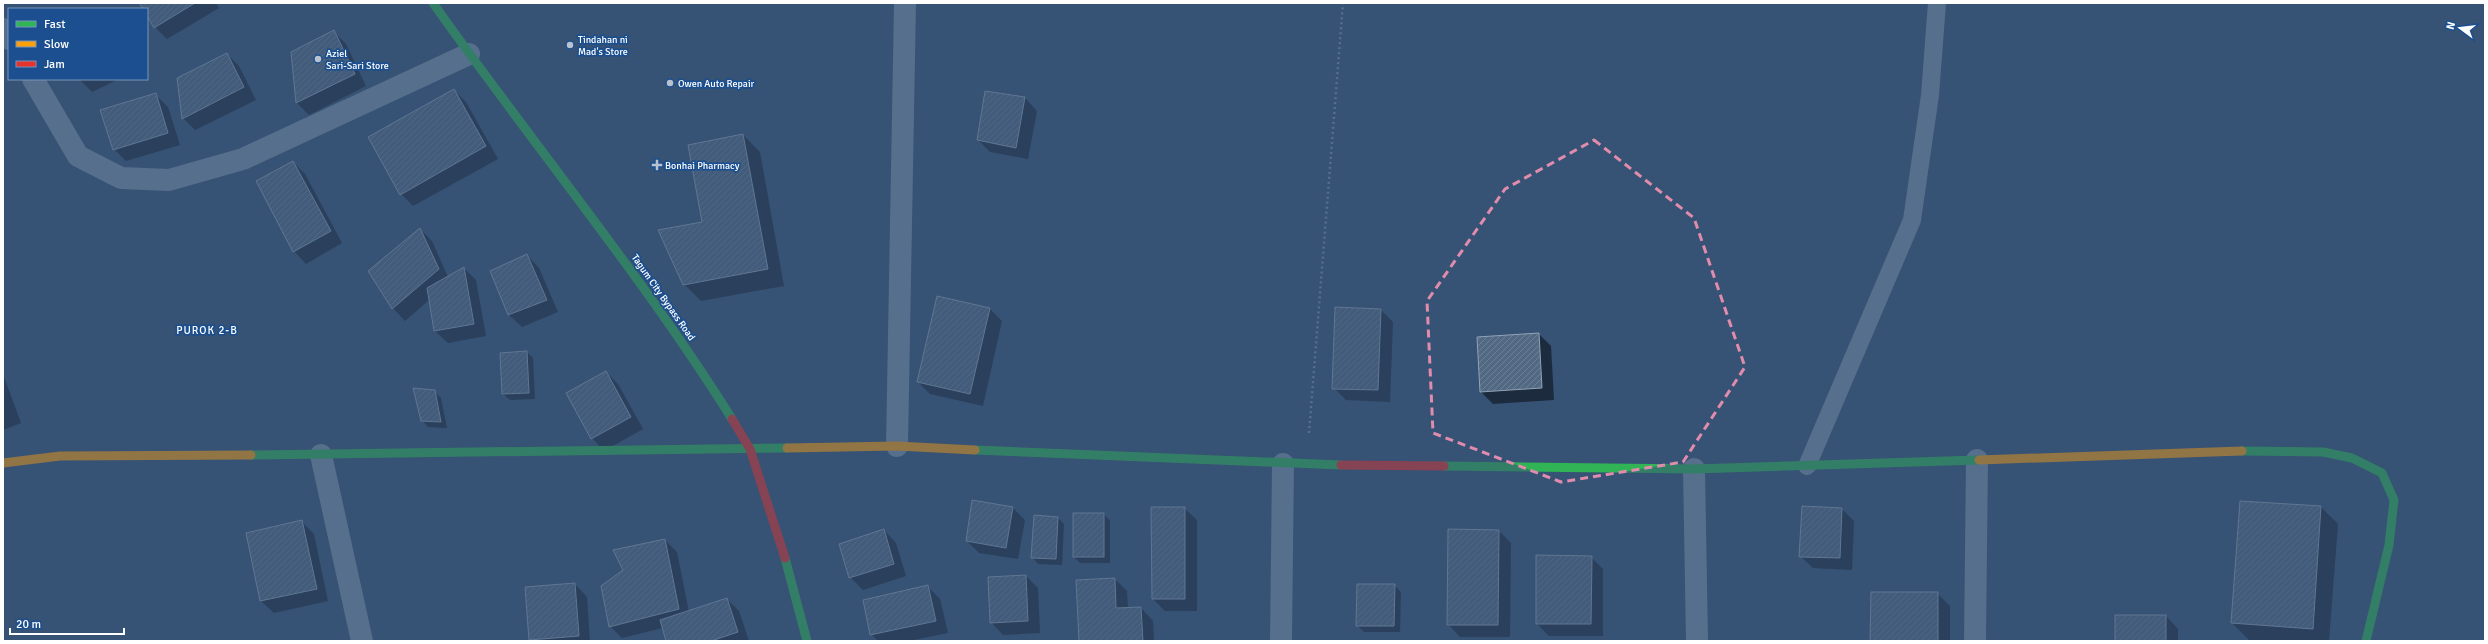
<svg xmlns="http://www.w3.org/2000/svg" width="2488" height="644" viewBox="0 0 2488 644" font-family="Signika,sans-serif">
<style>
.shadow{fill:#0007}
.building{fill:url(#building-hatch);stroke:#92a2b6}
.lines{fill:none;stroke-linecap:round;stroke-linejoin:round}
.path{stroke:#7d92a8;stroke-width:2.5;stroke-dasharray:2 3;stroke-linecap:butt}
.lane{stroke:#7d92a8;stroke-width:18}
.street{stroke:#7d92a8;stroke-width:22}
.fast{stroke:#30b455;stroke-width:9}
.slow{stroke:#ff9f0a;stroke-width:9}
.jam{stroke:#e5322d;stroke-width:9}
.marked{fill:none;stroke:#e08cad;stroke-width:3;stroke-dasharray:8 5;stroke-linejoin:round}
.poi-dot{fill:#b9c2ce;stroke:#1b4f8f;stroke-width:1.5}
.labels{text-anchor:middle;stroke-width:3.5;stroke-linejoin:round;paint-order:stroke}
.poi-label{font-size:10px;fill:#fff;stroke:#1b4f8f;text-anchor:start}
.street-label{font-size:10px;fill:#fff;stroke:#1b4f8f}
.neighbourhood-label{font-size:11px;letter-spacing:1px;fill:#fff;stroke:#1b4f8f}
</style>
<defs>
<pattern id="building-hatch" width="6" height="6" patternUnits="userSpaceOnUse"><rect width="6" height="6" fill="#526984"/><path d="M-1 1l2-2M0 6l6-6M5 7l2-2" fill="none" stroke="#6c8096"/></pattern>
</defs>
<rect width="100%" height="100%" fill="#365274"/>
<g class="shadow">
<path d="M140 3H216L219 8 167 39 155 27 147 14V9H144Z"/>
<path d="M334 32 346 44 366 86 309 115 297 103 292 52Z"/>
<path d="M227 54 239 66 256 100 195 130 183 118Z"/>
<path d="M79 79H119L92 92Z"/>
<path d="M454 90 466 102 498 159 413 206 401 194Z"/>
<path d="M156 95 168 107 180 145 126 161 114 149Z"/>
<path d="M1025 98 1037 111 1028 159 990 152 978 140Z"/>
<path d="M743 135 760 152 784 286 701 301 684 284 703 223Z"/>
<path d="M293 162 305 174 342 243 306 264 294 251Z"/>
<path d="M420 229 432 241 448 277 464 268 476 280 486 336 448 343 435 331 430 299 405 321 393 308 369 271Z"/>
<path d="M527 255 539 268 558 312 522 327 509 315 491 271Z"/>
<path d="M990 309 1002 321 983 406 930 394 918 382Z"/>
<path d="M1381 310 1393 322 1390 402 1346 400 1334 388Z"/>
<path d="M1539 334 1551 346 1554 400 1493 404 1481 392Z"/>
<path d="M527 352 533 358 535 399 510 400 503 394 501 354Z"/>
<path d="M606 372 618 384 643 429 604 451 592 438Z"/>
<path d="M3 374 21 423 3 430Z"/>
<path d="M434 391 441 398 447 428 428 427 422 420Z"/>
<path d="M2241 502 2321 507 2338 524 2329 641 2249 640 2232 623Z"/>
<path d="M1012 507 1025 520 1018 559 979 553 967 541Z"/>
<path d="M1184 508 1197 520V611H1165L1153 599Z"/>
<path d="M1842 509 1854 521 1852 570 1813 568 1800 556Z"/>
<path d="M1104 514 1110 521V563H1080L1074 557Z"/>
<path d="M1058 518 1064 524 1062 565 1038 564 1032 557Z"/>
<path d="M302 522 314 534 328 601 274 613 261 601Z"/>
<path d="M884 530 896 543 906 576 863 590 850 577Z"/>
<path d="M1449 530 1499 531 1511 543 1510 637H1460L1448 624Z"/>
<path d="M665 540 677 552 689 612 727 599 739 611 749 641H668L663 628 622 638 610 626Z"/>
<path d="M1591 557 1603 569V636H1549L1537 624Z"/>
<path d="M1026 576 1038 588 1040 633 1003 635 991 622Z"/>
<path d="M1115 579 1127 591 1128 609 1141 608 1153 621 1154 641H1080Z"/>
<path d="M575 584 587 597 590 641H532L527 588Z"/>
<path d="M1394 585 1401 592 1400 632H1364L1357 625Z"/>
<path d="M928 587 940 599 948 633 909 641H878L871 634Z"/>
<path d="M1938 594 1950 606V641H1871Z"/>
<path d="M2166 616 2178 629V641H2116Z"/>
</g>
<g class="building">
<path d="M139 3H195L154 28 147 16V9H143Z"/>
<path d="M334 30 355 74 296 103 291 52Z"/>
<path d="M227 53 244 87 182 119 177 78Z"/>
<path d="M454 89 486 146 400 195 368 137Z"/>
<path d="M985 91 1025 97 1016 148 977 140Z"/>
<path d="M156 93 168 133 113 150 100 110Z"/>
<path d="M743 134 768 269 683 285 658 230 702 222 688 145Z"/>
<path d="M293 161 331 231 293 252 256 181Z"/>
<path d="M420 228 439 269 392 309 368 271Z"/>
<path d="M527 254 547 300 508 315 490 271Z"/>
<path d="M464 267 474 324 434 331 427 288Z"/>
<path d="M937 296 990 308 970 394 917 382Z"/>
<path d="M1335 307 1381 309 1378 390 1332 389Z"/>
<path d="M1539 333 1542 388 1480 392 1477 337Z"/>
<path d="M527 351 529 393 502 394 500 353Z"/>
<path d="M606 371 631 417 591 439 566 393Z"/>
<path d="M413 388 435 390 441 422 421 421Z"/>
<path d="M972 500 1013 507 1006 548 966 541Z"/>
<path d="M2240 501 2321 506 2313 629 2231 623Z"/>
<path d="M1802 506 1842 508 1840 558 1799 557Z"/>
<path d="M1151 507H1185V599H1152Z"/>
<rect x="1073" y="513" width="31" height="44"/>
<path d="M1034 515 1058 517 1056 559 1031 558Z"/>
<path d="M302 520 317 589 260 601 246 533Z"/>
<path d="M884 529 894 564 849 578 839 544Z"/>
<path d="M1448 529 1499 530 1498 625H1447Z"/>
<path d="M665 539 679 609 609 627 601 586 623 570 613 550Z"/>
<path d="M1536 555 1592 556 1591 624H1536Z"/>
<path d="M1026 575 1028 621 990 623 988 577Z"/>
<path d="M1115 578 1116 608 1141 607 1143 641H1079L1076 580Z"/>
<path d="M575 583 579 636 529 640 525 587Z"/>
<path d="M1357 584H1395L1394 626H1356Z"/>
<path d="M928 585 936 621 870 635 863 600Z"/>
<path d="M1871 592H1938V641H1870Z"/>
<path d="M727 598 738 632 711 641H666L660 620Z"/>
<rect x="2115" y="615" width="51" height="26"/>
</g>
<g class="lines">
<path class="path" d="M1309 433 1343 3"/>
<path class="lane" d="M1807 466 1912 220 1930 95 1937 3"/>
<g class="street">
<path d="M3 29 9 39"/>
<path d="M33 79 78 156 121 178 169 180 243 159 469 54"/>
<path d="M897 446 905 3"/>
<path d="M321 455 362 641"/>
<path d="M1694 469 1697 641"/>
<path d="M1281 641 1283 464"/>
<path d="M1975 641 1977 460"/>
</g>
<g class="fast">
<path d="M433 3C532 143 641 274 732 419"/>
<path d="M975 450 1341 465"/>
<path d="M2242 451 2323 452 2352 458 2382 473 2394 500 2389 545 2366 641"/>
<path d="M251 455 787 448"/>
<path d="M1444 466 1694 469 1979 460"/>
<path d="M785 558 807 641"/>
</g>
<g class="slow">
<path d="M787 448 897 446 975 450"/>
<path d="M1979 460 2242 451"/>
<path d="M3 463 60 456 251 455"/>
</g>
<g class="jam">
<path d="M732 419 750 449 785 558"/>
<path d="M1341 465 1444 466"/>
</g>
</g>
<path d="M0 0H2488V644H0ZM1594 140 1694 218 1745 367 1683 462 1561 482 1433 433 1427 301 1505 189Z" fill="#365274" fill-opacity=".55" fill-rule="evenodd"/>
<path class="marked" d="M1594 140 1694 218 1745 367 1683 462 1561 482 1433 433 1427 301 1505 189Z"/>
<g class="poi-dot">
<circle cx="570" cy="45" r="4"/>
<circle cx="318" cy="59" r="4"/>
<circle cx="670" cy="83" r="4"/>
<path d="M655 159h4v4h4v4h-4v4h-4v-4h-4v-4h4z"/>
</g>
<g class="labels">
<g class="poi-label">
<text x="578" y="43">Tindahan ni<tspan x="578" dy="12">Mad's Store</tspan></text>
<text x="326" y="57">Aziel<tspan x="326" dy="12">Sari-Sari Store</tspan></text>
<text x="678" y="87">Owen Auto Repair</text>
<text x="665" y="169">Bonhai Pharmacy</text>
</g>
<g class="street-label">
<text transform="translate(664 297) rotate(55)" y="4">Tagum City Bypass Road</text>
</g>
<g class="neighbourhood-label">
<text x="207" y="334">PUROK 2-B</text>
</g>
</g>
<rect width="2488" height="644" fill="none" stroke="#ffffff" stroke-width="8"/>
<rect x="8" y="8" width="140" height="72" fill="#1b4f8f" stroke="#7695bc"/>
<rect x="16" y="21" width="20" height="6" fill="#30b455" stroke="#7695bc"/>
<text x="44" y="28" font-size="12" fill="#ffffff">Fast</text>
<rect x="16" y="41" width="20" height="6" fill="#ff9f0a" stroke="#7695bc"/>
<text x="44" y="48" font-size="12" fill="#ffffff">Slow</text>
<rect x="16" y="61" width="20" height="6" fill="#e5322d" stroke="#7695bc"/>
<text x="44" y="68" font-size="12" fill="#ffffff">Jam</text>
<g transform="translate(2460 28) rotate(285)" stroke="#1b4f8f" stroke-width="3" paint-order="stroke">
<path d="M0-3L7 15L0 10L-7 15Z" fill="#ffffff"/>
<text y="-6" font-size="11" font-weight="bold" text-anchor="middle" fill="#ffffff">N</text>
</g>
<path d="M10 628v6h114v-6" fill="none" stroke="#ffffff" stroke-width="2"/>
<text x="16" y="628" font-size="12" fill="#ffffff" stroke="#1b4f8f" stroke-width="3" paint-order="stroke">20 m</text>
</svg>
